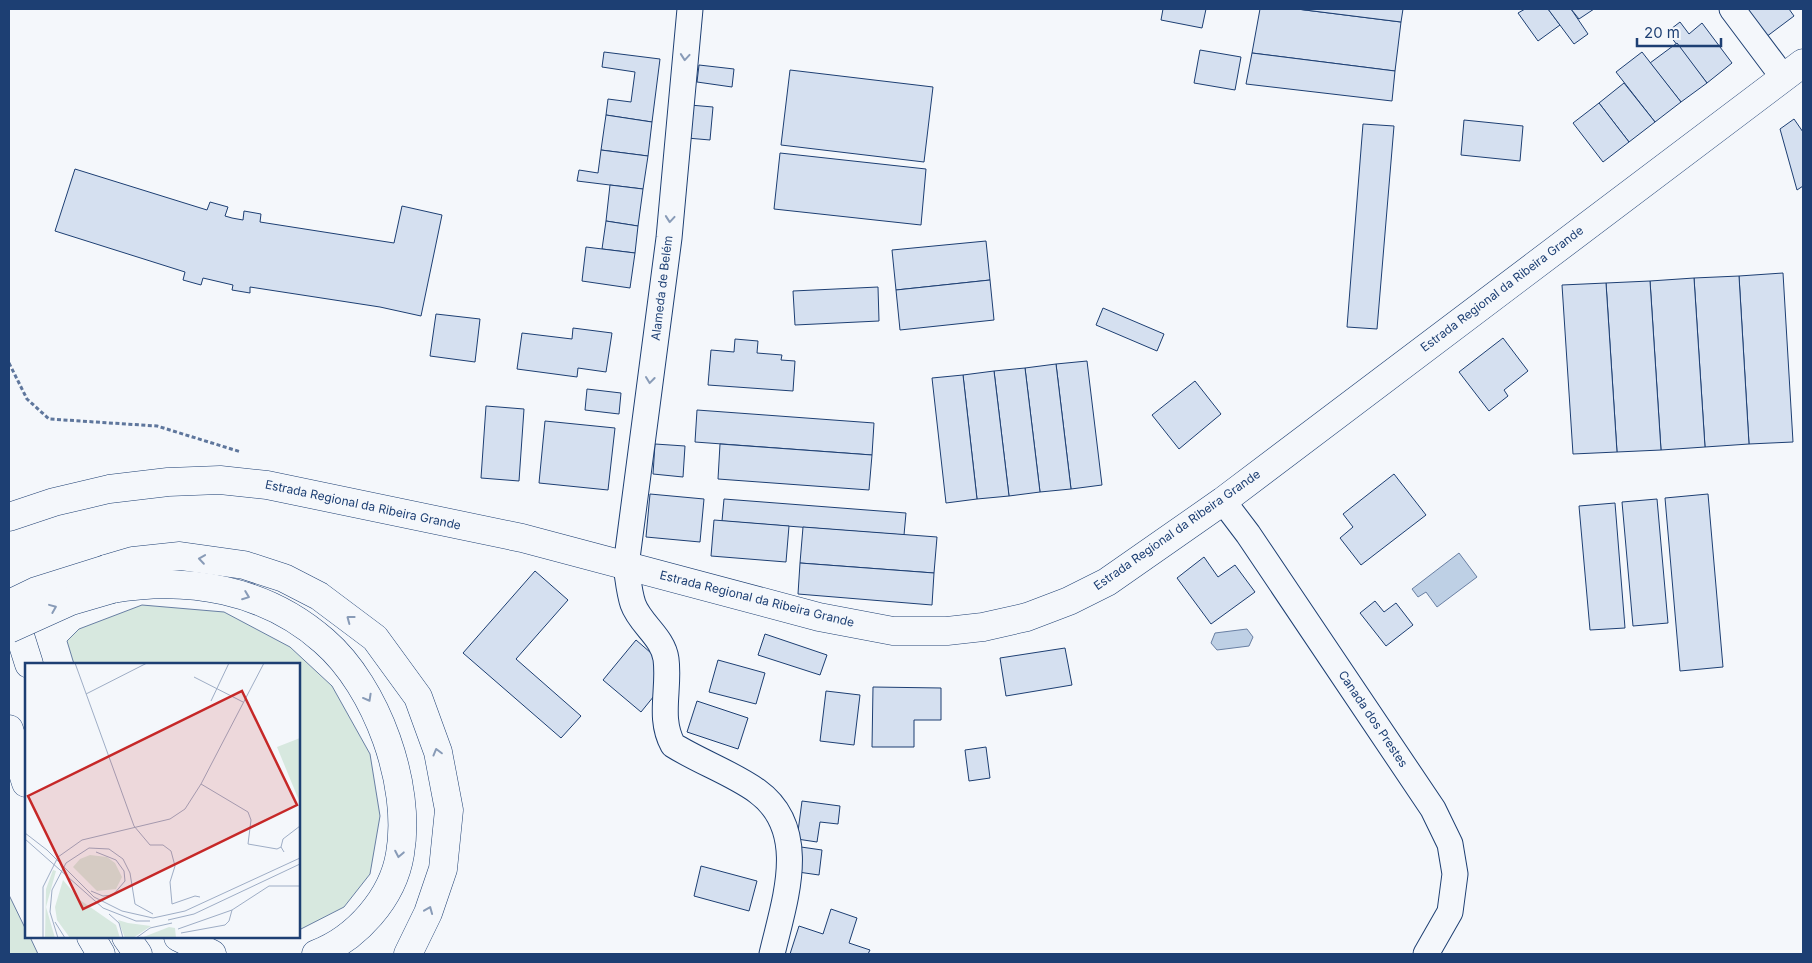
<svg xmlns="http://www.w3.org/2000/svg" width="1812" height="963" viewBox="0 0 1812 963" font-family="Inter,sans-serif">
<style>
.green{fill:#d7e8df;stroke:#687fa3}
.water{fill:#bed0e5;stroke:#687fa3}
.building{fill:#d5e0f0;stroke:#1d3f73}
.lines{fill:none;stroke-linecap:round;stroke-linejoin:round}
.street-casing{stroke:#1d3f73;stroke-width:27}
.secondary-casing{stroke:#1d3f73;stroke-width:29}
.highway-casing{stroke:#1d3f73;stroke-width:29}
.path{stroke:#5e769c;stroke-width:3;stroke-dasharray:4 2.5;stroke-linecap:butt}
.street{stroke:#f4f7fb;stroke-width:25}
.secondary{stroke:#f4f7fb;stroke-width:28}
.highway{stroke:#f4f7fb;stroke-width:28}
.highway-bridge-casing{stroke:#1d3f73;stroke-width:29;stroke-linecap:butt}
.highway-bridge{stroke:#f4f7fb;stroke-width:28}
.oneway{stroke:#889bb7}
.labels{text-anchor:middle;stroke-width:4;stroke-linejoin:round;paint-order:stroke}
.street-label{font-size:12px;fill:#1d3f73;stroke:#f4f7fb}
.inset-road{fill:none;stroke:#9eadc5;stroke-width:1}
.view{fill:#c62828;fill-opacity:0.15;stroke:#c62828;stroke-width:2.5}
.inset-edge{fill:none;stroke:#1d3f73;stroke-width:2.5}
</style>
<rect width="100%" height="100%" fill="#f4f7fb"/>
<g class="green">
<path d="M142 605 224 612 290 647 332 686 370 754 380 816 370 874 344 907 299 930V664H74L67 641 79 629Z"/>
<path d="M9 895 26 930V937H30L38 954H9Z"/>
</g>
<g class="water">
<path d="M1459 553 1477 577 1437 607 1426 592 1418 597 1412 589Z"/>
<path d="M1247 629 1253 637 1249 646 1217 650 1211 643 1215 633Z"/>
</g>
<g class="building">
<path d="M1163 9H1206L1202 28 1161 20Z"/>
<path d="M1260 9H1297L1401 22 1395 71 1252 53Z"/>
<path d="M1297 9H1403L1401 22Z"/>
<path d="M1525 9H1548L1560 25 1538 41 1518 13Z"/>
<path d="M1548 9H1571L1588 34 1574 44Z"/>
<path d="M1571 9H1594L1579 19Z"/>
<path d="M1744 9H1789L1794 16 1766 37Z"/>
<path d="M1680 22 1689 34 1702 23 1732 63 1707 83 1667 32Z"/>
<path d="M1677 43 1707 83 1681 102 1650 63Z"/>
<path d="M1200 50 1241 57 1235 90 1194 83Z"/>
<path d="M604 52 660 59 652 122 606 115 608 99 631 102 635 72 602 67Z"/>
<path d="M1642 52 1681 102 1655 122 1616 72Z"/>
<path d="M1252 53 1395 71 1392 101 1246 84Z"/>
<path d="M699 65 734 69 732 87 697 82Z"/>
<path d="M790 70 933 87 924 162 781 145Z"/>
<path d="M1624 83 1655 122 1629 142 1599 103Z"/>
<path d="M1599 103 1629 142 1603 162 1573 123Z"/>
<path d="M690 105 713 107 710 140 687 138Z"/>
<path d="M606 115 652 122 648 156 601 150Z"/>
<path d="M1794 119 1803 132V186L1797 190 1780 129Z"/>
<path d="M1464 120 1523 126 1520 161 1461 155Z"/>
<path d="M1363 124 1394 126 1377 329 1347 327Z"/>
<path d="M601 150 648 156 643 189 577 181 579 170 598 173Z"/>
<path d="M780 153 926 169 921 225 774 209Z"/>
<path d="M75 169 207 210 210 202 228 207 225 216 232 218 243 220 244 211 261 214 260 222 394 243 402 206 442 215 421 316 380 307 250 287V293L232 290 233 285 203 278 201 285 183 280 185 272 55 231Z"/>
<path d="M610 185 643 189 638 226 606 221Z"/>
<path d="M606 221 638 226 635 253 602 249Z"/>
<path d="M986 241 990 280 896 290 892 250Z"/>
<path d="M586 247 635 253 630 288 582 281Z"/>
<path d="M1783 273 1793 442 1749 444 1739 276Z"/>
<path d="M1739 276 1749 444 1705 447 1694 278Z"/>
<path d="M1694 278 1705 447 1661 450 1650 281Z"/>
<path d="M990 280 994 320 900 330 896 290Z"/>
<path d="M1650 281 1661 450 1617 452 1606 283Z"/>
<path d="M1606 283 1617 452 1573 454 1562 285Z"/>
<path d="M878 287 879 321 795 325 793 291Z"/>
<path d="M1103 308 1164 334 1157 351 1096 325Z"/>
<path d="M436 314 480 319 475 362 430 356Z"/>
<path d="M573 328 612 333 606 372 578 368 577 377 517 369 522 333 572 339Z"/>
<path d="M1503 338 1528 371 1504 390 1508 396 1489 411 1459 372Z"/>
<path d="M735 339 758 341 757 353 782 355 781 360 795 361 793 391 708 385 711 350 734 352Z"/>
<path d="M1087 361 1102 485 1071 489 1056 364Z"/>
<path d="M1056 364 1071 489 1040 492 1025 368Z"/>
<path d="M1025 368 1040 492 1009 496 994 371Z"/>
<path d="M994 371 1009 496 977 499 963 375Z"/>
<path d="M963 375 977 499 946 503 932 378Z"/>
<path d="M1195 381 1221 414 1179 449 1152 415Z"/>
<path d="M587 389 621 393 619 414 585 410Z"/>
<path d="M486 406 524 409 519 481 481 478Z"/>
<path d="M697 410 874 423 872 455 695 442Z"/>
<path d="M545 421 615 428 608 490 539 483Z"/>
<path d="M655 444 685 446 683 477 653 474Z"/>
<path d="M720 444 872 455 869 490 718 479Z"/>
<path d="M1394 474 1426 515 1361 565 1340 538 1353 527 1343 514Z"/>
<path d="M650 494 704 499 700 542 646 537Z"/>
<path d="M1708 494 1723 667 1680 671 1665 498Z"/>
<path d="M724 499 906 513 904 535 722 521Z"/>
<path d="M1657 499 1668 623 1633 626 1622 502Z"/>
<path d="M1615 503 1625 628 1590 630 1579 506Z"/>
<path d="M714 520 789 526 786 562 711 556Z"/>
<path d="M803 527 937 537 934 573 800 563Z"/>
<path d="M1204 557 1218 577 1235 565 1255 592 1211 624 1177 578Z"/>
<path d="M800 563 934 573 932 605 798 594Z"/>
<path d="M535 571 568 600 516 659 581 716 561 738 463 653Z"/>
<path d="M1375 601 1384 612 1396 603 1413 625 1386 646 1360 613Z"/>
<path d="M765 634 827 655 820 675 758 655Z"/>
<path d="M636 640 658 659 654 696 641 712 603 680Z"/>
<path d="M1065 648 1072 685 1006 696 1000 658Z"/>
<path d="M718 660 765 673 756 704 709 692Z"/>
<path d="M873 687 941 688V720H914V747H872Z"/>
<path d="M826 691 860 695 854 745 820 741Z"/>
<path d="M697 701 748 718 738 749 687 732Z"/>
<path d="M986 747 990 778 969 781 965 750Z"/>
<path d="M802 801 840 806 838 824 820 822 817 842 797 839Z"/>
<path d="M801 847 822 850 819 875 798 872Z"/>
<path d="M701 866 757 881 749 911 694 896Z"/>
<path d="M831 909 857 918 849 943 870 950 868 954H790L799 926 823 934Z"/>
</g>
<g class="lines">
<defs>
<g id="street">
<path d="M690 9 669 238 626 566C628 578 629 592 633 604 640 624 663 637 666 659 670 689 658 718 673 745 700 762 732 773 757 791 811 830 784 902 772 954"/>
<path d="M1732 9 1783 77"/>
<path d="M1223 501 1248 534 1433 809 1450 844 1455 874 1450 912 1426 954"/>
</g>
<path id="secondary" d="M9 517 54 502 109 489 168 482 220 480 267 485 522 538 819 617 893 631H947L983 627 1027 617 1069 601 1107 582 1223 501 1803 63"/>
<g id="highway">
<path d="M106 569 133 561 180 556 244 565 284 578 319 596 375 638 418 697 438 752 449 810 443 869 428 913 408 954"/>
<path d="M112 589C188 576 265 589 324 641 377 687 412 785 400 854 393 898 356 939 316 954"/>
<path d="M10 604 29 664"/>
<path d="M9 729 26 783"/>
<path d="M91 937 101 954"/>
<path d="M126 937 138 954"/>
<path d="M178 937 212 954"/>
</g>
</defs>
<use href="#street" class="street-casing"/>
<use href="#secondary" class="secondary-casing"/>
<use href="#highway" class="highway-casing"/>
<path class="path" d="M9 363 27 399 49 419 157 426 241 452"/>
<use href="#street" class="street"/>
<use href="#secondary" class="secondary"/>
<use href="#highway" class="highway"/>
<defs>
<g id="highway-bridge">
<path d="M9 604 36 591 106 569"/>
<path d="M9 629 71 601 112 589"/>
</g>
</defs>
<use href="#highway-bridge" class="highway-bridge-casing"/>
<use href="#highway-bridge" class="highway-bridge"/>
</g>
<defs><path id="oneway-chevron" d="M-2-3.5L2.5 0L-2 3.5" fill="none" stroke-width="1.6" stroke-linecap="round" stroke-linejoin="round" transform="scale(1.25)"/></defs>
<g class="oneway">
<use href="#oneway-chevron" transform="translate(685 57) rotate(95)"/>
<use href="#oneway-chevron" transform="translate(670 219) rotate(95)"/>
<use href="#oneway-chevron" transform="translate(650 380) rotate(97)"/>
<use href="#oneway-chevron" transform="translate(202 559) rotate(-172)"/>
<use href="#oneway-chevron" transform="translate(246 596) rotate(21)"/>
<use href="#oneway-chevron" transform="translate(53 608) rotate(-22)"/>
<use href="#oneway-chevron" transform="translate(350 619) rotate(-143)"/>
<use href="#oneway-chevron" transform="translate(368 698) rotate(61)"/>
<use href="#oneway-chevron" transform="translate(437 752) rotate(-105)"/>
<use href="#oneway-chevron" transform="translate(399 854) rotate(101)"/>
<use href="#oneway-chevron" transform="translate(429 910) rotate(-68)"/>
</g>
<g class="labels">
<g class="street-label">
<text transform="translate(662 288) rotate(-83)" y="4">Alameda de Belém</text>
<text transform="translate(1502 289) rotate(-37)" y="4">Estrada Regional da Ribeira Grande</text>
<text transform="translate(363 505) rotate(12)" y="4">Estrada Regional da Ribeira Grande</text>
<text transform="translate(1177 530) rotate(-35)" y="4">Estrada Regional da Ribeira Grande</text>
<text transform="translate(757 599) rotate(14)" y="4">Estrada Regional da Ribeira Grande</text>
<text transform="translate(1373 719) rotate(56)" y="4">Canada dos Prestes</text>
</g>
</g>
<g transform="translate(25 663)">
<rect width="275" height="275" fill="#f4f7fb"/>
<path d="M275 75V140L252 84ZM65 192 82 194 90 200 97 214 91 226 72 228 48 204 55 196ZM28 207 31 208 21 244 30 275H20L21 226ZM38 217 55 237 91 262 95 275H45L32 257 30 244ZM93 257 103 260 126 263 108 275H100ZM144 264 150 265 151 275H116Z" fill="#d7e8df"/>
<path class="inset-road" d="M50 0 109 163 125 182H138L146 188 150 203 145 219 147 241 170 233 175 234M169 14 218 39M61 31 122 0M186 38 204 0M176 121 223 149 226 157 223 181 252 186 256 184M0 170 22 187 69 234 97 248 128 255 160 248 275 195M0 176 78 245 111 258H125M259 189 256 184 258 176 275 163M66 228 78 233 88 232 100 218 99 208 91 197 71 189M84 251 94 260 98 275M143 257 169 251 275 201M30 259 40 275M153 266 207 247 244 223H275M156 270 200 262 204 258 207 247M18 275V224L33 194 57 177 145 156 160 146 176 121 239 0M33 275 25 249 27 227 41 200 64 185 84 186 98 196 105 210 110 241 128 251M111 275 125 265 147 260"/>
<path class="view" d="M217 28 272 142 58 246 3 133Z"/>
<rect width="275" height="275" class="inset-edge"/>
</g>
<rect width="1812" height="963" fill="none" stroke="#1d3f73" stroke-width="20"/>
<path d="M1637 38v8h84v-8" fill="none" stroke="#1d3f73" stroke-width="2.5"/>
<text x="1644" y="38" font-size="15" fill="#1d3f73" stroke="#f4f7fb" stroke-width="4" paint-order="stroke">20 m</text>
</svg>
